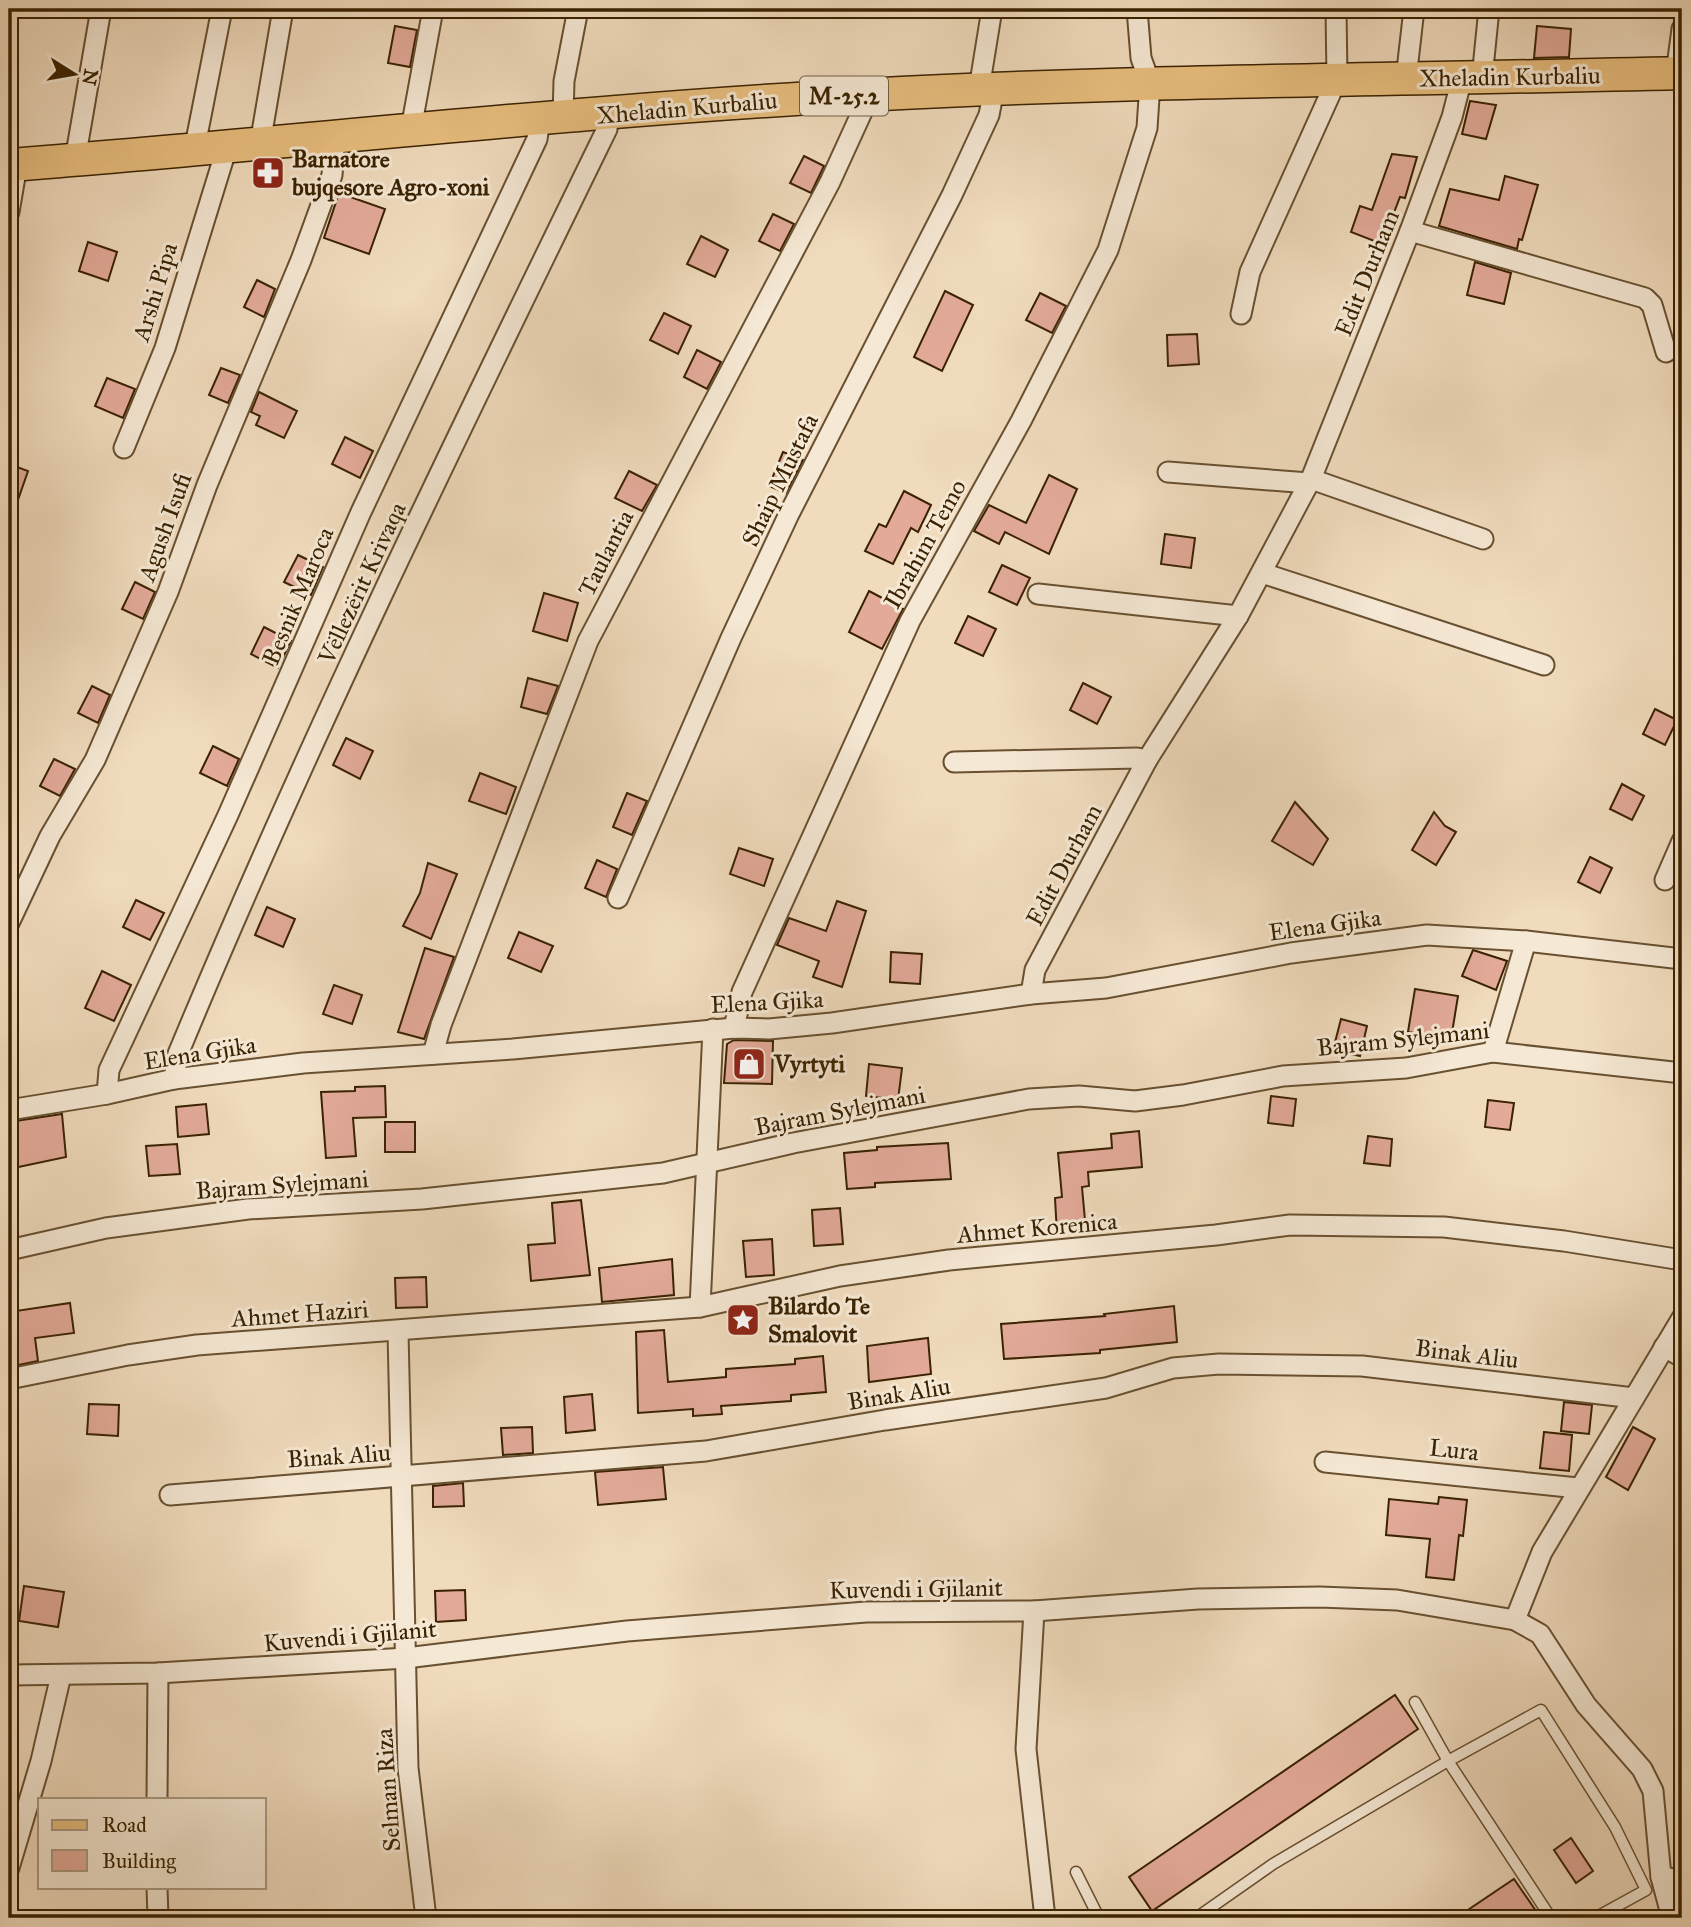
<svg xmlns="http://www.w3.org/2000/svg" width="1691" height="1927" viewBox="0 0 1691 1927" font-family="'IM FELL Great Primer',serif">
<style>
.building{fill:#e3aa9a;stroke:#3a2201;stroke-width:2}
.lines{fill:none;stroke-linecap:round;stroke-linejoin:round}
.lane-casing{stroke:#685030;stroke-width:13}
.street-casing{stroke:#685030;stroke-width:23}
.primary-casing{stroke:#3a2201;stroke-width:35}
.lane{stroke:#f5e8d4;stroke-width:10}
.street{stroke:#f5e8d4;stroke-width:19}
.primary{stroke:#e8be7e;stroke-width:32}
.labels{text-anchor:middle;stroke-width:6;stroke-linejoin:round;paint-order:stroke}
.shield{fill:#f5e8d4;stroke:#725d40;stroke-width:2}
.shield-label{font-size:23px;font-weight:bold;fill:#3a2201}
.street-label{font-size:24px;fill:#3a2201;stroke:#f5e8d4}
.poi-label{font-size:24px;font-weight:bold;fill:#3a2201;stroke:#f5e8d4;text-anchor:start}
</style>
<rect width="100%" height="100%" fill="#f0dbbd"/>
<filter id="stains"><feTurbulence type="fractalNoise" baseFrequency=".00286" numOctaves="4"/><feColorMatrix values="0 0 0 0 .2 0 0 0 0 .09 0 0 0 0 .02 0 0 0 .5 -.17"/></filter>
<radialGradient id="worn" r=".72"><stop offset=".6" stop-color="#630" stop-opacity="0"/><stop offset="1" stop-color="#630" stop-opacity=".3"/></radialGradient>
<g class="building">
<path d="M395 26 417 30 410 67 388 63Z"/>
<path d="M1537 26 1571 29 1569 57 1534 58Z"/>
<path d="M1470 101 1496 105 1486 139 1462 134Z"/>
<path d="M1392 154 1417 157 1405 198 1400 197 1382 244 1351 232 1360 206 1372 210Z"/>
<path d="M804 156 824 166 811 193 790 183Z"/>
<path d="M1505 176 1538 185 1522 240 1519 239 1517 249 1439 226 1450 189 1499 200Z"/>
<path d="M339 193 385 209 369 254 324 238Z"/>
<path d="M773 214 794 224 780 251 759 241Z"/>
<path d="M701 236 728 250 715 277 687 264Z"/>
<path d="M88 242 117 252 108 281 79 271Z"/>
<path d="M1475 262 1511 273 1504 304 1467 295Z"/>
<path d="M257 280 275 289 264 317 244 307Z"/>
<path d="M945 291 973 305 942 371 914 357Z"/>
<path d="M1040 293 1066 306 1052 333 1026 320Z"/>
<path d="M664 313 691 326 678 354 650 340Z"/>
<path d="M1197 334 1199 364 1168 366 1167 335Z"/>
<path d="M697 350 721 362 707 389 684 377Z"/>
<path d="M221 368 240 375 228 403 209 395Z"/>
<path d="M107 378 135 389 123 418 95 406Z"/>
<path d="M259 392 297 411 284 438 256 425 260 416 251 412Z"/>
<path d="M345 437 373 451 360 478 332 464Z"/>
<path d="M783 452 803 460 786 493 769 486Z"/>
<path d="M9 464 28 471 11 520 9 519Z"/>
<path d="M629 471 657 485 642 511 615 498Z"/>
<path d="M1049 475 1077 489 1049 554 1005 532 999 544 974 531 989 505 1026 523Z"/>
<path d="M904 491 931 505 918 532 911 528 893 564 865 551 879 524 886 527Z"/>
<path d="M1165 534 1195 538 1191 568 1161 564Z"/>
<path d="M298 555 323 567 311 595 284 582Z"/>
<path d="M1002 565 1030 578 1017 605 989 592Z"/>
<path d="M135 582 155 592 143 619 122 609Z"/>
<path d="M869 591 903 609 882 649 849 632Z"/>
<path d="M544 593 578 603 567 641 533 631Z"/>
<path d="M968 616 996 629 983 656 955 643Z"/>
<path d="M264 627 291 641 278 668 251 654Z"/>
<path d="M528 678 558 686 547 714 521 707Z"/>
<path d="M1083 683 1111 697 1097 724 1070 710Z"/>
<path d="M92 686 110 695 98 723 78 713Z"/>
<path d="M1655 709 1677 720 1665 745 1643 734Z"/>
<path d="M346 738 373 751 360 779 333 765Z"/>
<path d="M213 746 239 759 227 786 200 773Z"/>
<path d="M54 759 75 769 60 796 40 786Z"/>
<path d="M480 773 516 787 506 814 469 801Z"/>
<path d="M1622 784 1644 796 1632 820 1610 809Z"/>
<path d="M627 793 647 801 632 835 613 827Z"/>
<path d="M1295 802 1328 839 1313 865 1272 841Z"/>
<path d="M1434 812 1445 826 1456 832 1436 865 1412 850Z"/>
<path d="M739 848 773 859 764 886 730 874Z"/>
<path d="M1590 857 1612 868 1600 893 1578 882Z"/>
<path d="M597 860 617 869 606 897 585 888Z"/>
<path d="M428 863 457 874 431 939 403 926 420 893Z"/>
<path d="M136 900 164 913 150 940 123 927Z"/>
<path d="M837 901 866 911 842 987 813 977 819 961 777 945 789 918 826 931Z"/>
<path d="M267 907 295 919 283 947 255 935Z"/>
<path d="M519 932 553 946 541 972 508 958Z"/>
<path d="M425 948 454 957 424 1039 398 1032Z"/>
<path d="M1473 950 1507 961 1496 990 1462 976Z"/>
<path d="M891 952 922 954 920 984 890 982Z"/>
<path d="M102 971 131 985 114 1021 85 1008Z"/>
<path d="M334 985 362 995 352 1024 323 1014Z"/>
<path d="M1415 989 1458 996 1451 1039 1408 1032Z"/>
<path d="M1341 1019 1367 1026 1360 1056 1333 1050Z"/>
<path d="M734 1040 773 1041 772 1084 724 1083 727 1044Z"/>
<path d="M869 1064 902 1068 898 1100 866 1096Z"/>
<path d="M385 1086 386 1117 353 1118 356 1156 326 1158 321 1092 355 1091V1087Z"/>
<path d="M1271 1096 1296 1099 1293 1126 1268 1123Z"/>
<path d="M1488 1100 1514 1103 1510 1130 1485 1127Z"/>
<path d="M206 1104 209 1134 178 1137 176 1107Z"/>
<path d="M62 1114 66 1157 9 1169V1122Z"/>
<rect x="385" y="1122" width="30" height="30"/>
<path d="M1139 1131 1142 1167 1088 1172 1089 1186 1082 1187 1086 1231 1057 1234 1055 1198 1062 1197 1058 1153 1112 1148 1111 1134Z"/>
<path d="M1368 1136 1392 1139 1390 1166 1364 1163Z"/>
<path d="M948 1143 951 1179 875 1183V1187L847 1189 844 1153 877 1150V1147Z"/>
<path d="M177 1144 180 1174 149 1176 146 1146Z"/>
<path d="M581 1200 590 1275 531 1281 528 1245 555 1243 552 1203Z"/>
<path d="M840 1208 843 1244 814 1246 812 1210Z"/>
<path d="M772 1239 774 1275 746 1277 743 1241Z"/>
<path d="M672 1259 674 1295 602 1302 599 1268Z"/>
<path d="M426 1277 427 1307 396 1308 395 1278Z"/>
<path d="M70 1303 74 1333 35 1338 38 1361 9 1367V1312Z"/>
<path d="M1174 1306 1177 1342 1100 1350V1353L1004 1359 1001 1324 1105 1316 1104 1314Z"/>
<path d="M664 1330 668 1382 726 1377V1369L795 1364V1359L823 1356 826 1392 791 1395V1401L721 1406 722 1414 693 1416V1409L638 1413 636 1332Z"/>
<path d="M928 1338 931 1374 869 1382 867 1346Z"/>
<path d="M592 1394 595 1430 566 1433 564 1397Z"/>
<path d="M1564 1402 1592 1405 1589 1434 1561 1431Z"/>
<path d="M89 1404 119 1405 118 1436 87 1434Z"/>
<path d="M532 1427 533 1453 503 1455 501 1428Z"/>
<path d="M1633 1427 1655 1439 1628 1490 1606 1477Z"/>
<path d="M1544 1432 1572 1435 1569 1471 1540 1468Z"/>
<path d="M663 1467 666 1499 598 1505 595 1472Z"/>
<path d="M463 1483 464 1506 433 1507V1486Z"/>
<path d="M1439 1497 1467 1500 1463 1536 1459 1535 1454 1580 1426 1577 1430 1539 1386 1535 1389 1499 1438 1504Z"/>
<path d="M24 1586 64 1592 58 1627 19 1621Z"/>
<path d="M465 1590 466 1620 436 1622 435 1591Z"/>
<path d="M1395 1695 1418 1729 1152 1911 1129 1877Z"/>
<path d="M1571 1838 1593 1871 1576 1883 1554 1850Z"/>
<path d="M1514 1879 1536 1911 1525 1918H1456Z"/>
</g>
<g class="lines">
<defs>
<g id="lane">
<path d="M1415 1702 1448 1761 1541 1710 1615 1827 1646 1890 1595 1918"/>
<path d="M1076 1872 1099 1918"/>
<path d="M1196 1918 1273 1864 1448 1761 1551 1918"/>
</g>
<g id="street">
<path d="M1676 74 1682 29"/>
<path d="M1482 78 1489 9"/>
<path d="M1406 79 1414 9"/>
<path d="M979 89 992 9"/>
<path d="M563 118 564 81 578 9"/>
<path d="M411 129 433 9"/>
<path d="M260 144 283 9"/>
<path d="M194 151 222 9"/>
<path d="M75 160 101 9"/>
<path d="M9 212 17 165"/>
<path d="M1410 231 1645 298 1652 305 1666 352"/>
<path d="M1241 314 1250 272 1337 79 1336 9"/>
<path d="M124 448 165 348 227 147"/>
<path d="M1168 472 1309 483"/>
<path d="M1311 479 1483 539"/>
<path d="M1262 573 1544 665"/>
<path d="M1038 594 1238 616"/>
<path d="M954 762 1137 758 1147 760"/>
<path d="M1665 880 1682 841"/>
<path d="M618 898 731 638 789 514 952 195 989 115 994 89"/>
<path d="M9 923 50 836 95 760 168 592 207 485 301 260 332 175 335 137"/>
<path d="M1031 994 1035 970 1147 760 1238 616 1311 479 1410 231 1452 117 1462 78"/>
<path d="M734 1028 742 992 910 621 1021 421 1108 250 1147 128 1150 83 1141 58 1137 9"/>
<path d="M1493 1052 1526 941"/>
<path d="M433 1054 441 1025 588 641 830 182 862 112 864 95"/>
<path d="M174 1079 178 1054C308 740 458 434 607 129L609 114"/>
<path d="M107 1094 109 1070 228 815 361 512 537 139 540 120"/>
<path d="M9 1110 107 1094 174 1079 303 1063 513 1049 734 1028 769 1029 832 1023 1031 994 1106 988 1291 953 1427 935 1526 941 1682 959"/>
<path d="M9 1250 106 1228 248 1209 422 1199 663 1173 793 1143 1029 1099 1079 1096 1135 1101 1183 1095 1283 1076 1406 1068 1493 1052 1682 1073"/>
<path d="M700 1307 713 1029"/>
<path d="M398 1332 408 1768 426 1918"/>
<path d="M1664 1347 1682 1357"/>
<path d="M9 1379 128 1355 197 1345 700 1307 840 1276 949 1260 1216 1235 1290 1225 1444 1227 1564 1241 1682 1260"/>
<path d="M1325 1462 1578 1488"/>
<path d="M170 1495 706 1451 885 1420 1106 1388 1173 1368 1219 1364 1362 1366 1634 1398"/>
<path d="M1034 1611 1026 1749 1045 1918"/>
<path d="M1515 1620 1542 1552 1682 1318"/>
<path d="M9 1675 158 1673 406 1658 627 1631 866 1612 1034 1611 1198 1599 1320 1597 1397 1600 1515 1620 1540 1634 1586 1705 1642 1769 1653 1791 1661 1877 1672 1918"/>
<path d="M157 1799 158 1673"/>
<path d="M9 1868 41 1761 61 1675"/>
<path d="M1661 1877 1682 1880"/>
<path d="M157 1887 158 1918"/>
</g>
<path id="primary" d="M9 165C294 143 579 110 865 95 1137 80 1410 80 1682 73"/>
</defs>
<use href="#lane" class="lane-casing"/>
<use href="#street" class="street-casing"/>
<use href="#primary" class="primary-casing"/>
<use href="#lane" class="lane"/>
<use href="#street" class="street"/>
<use href="#primary" class="primary"/>
</g>
<defs>
<symbol id="pharmacy-square" viewBox="-11 -11 22 22"><rect x="-9" y="-9" width="18" height="18" rx="4" fill="#8f2418" stroke="#f5e8d4"/><path d="M-2-6h4v4h4v4h-4v4h-4v-4h-4v-4h4Z" fill="#fff"/></symbol>
<symbol id="shop-square" viewBox="-11 -11 22 22"><rect x="-9" y="-9" width="18" height="18" rx="4" fill="#8f2418" stroke="#f5e8d4"/><path d="M-5-2.5h2.3a2.7 3.5 0 0 1 5.4 0H5L5.5 6h-11ZM-1.5-2.5h3a1.5 2.3 0 0 0-3 0Z" fill="#fff"/></symbol>
<symbol id="sight-square" viewBox="-11 -11 22 22"><rect x="-9" y="-9" width="18" height="18" rx="4" fill="#8f2418" stroke="#f5e8d4"/><path d="M0-6L1.8-2.2L6-1.7L2.9 1.2L3.7 5.4L0 3.3L-3.7 5.4L-2.9 1.2L-6-1.7L-1.8-2.2Z" fill="#fff"/></symbol>
</defs>
<g fill-rule="evenodd">
<use href="#pharmacy-square" x="249" y="154" width="38" height="38"/>
<use href="#shop-square" x="730" y="1045" width="38" height="38"/>
<use href="#sight-square" x="724" y="1301" width="38" height="38"/>
</g>
<g class="labels">
<rect class="shield" x="800" y="76.5" width="88" height="39" rx="5"/>
<g class="shield-label">
<text x="844" y="104">M-25.2</text>
</g>
<g class="street-label">
<text transform="translate(1510 77) rotate(-1)" y="8">Xheladin Kurbaliu</text>
<text transform="translate(687 108) rotate(-5)" y="8">Xheladin Kurbaliu</text>
<text transform="translate(1367 273) rotate(-68)" y="8">Edit Durham</text>
<text transform="translate(155 292) rotate(-73)" y="8">Arshi Pipa</text>
<text transform="translate(780 480) rotate(-64)" y="8">Shaip Mustafa</text>
<text transform="translate(165 527) rotate(-70)" y="8">Agush Isufi</text>
<text transform="translate(925 544) rotate(-61)" y="8">Ibrahim Temo</text>
<text transform="translate(606 553) rotate(-63)" y="8">Taulantia</text>
<text transform="translate(362 583) rotate(-65)" y="8">Vëllezërit Krivaqa</text>
<text transform="translate(298 596) rotate(-67)" y="8">Besnik Maroca</text>
<text transform="translate(1064 865) rotate(-62)" y="8">Edit Durham</text>
<text transform="translate(1325 925) rotate(-8)" y="8">Elena Gjika</text>
<text transform="translate(767 1002) rotate(-3)" y="8">Elena Gjika</text>
<text transform="translate(1403 1039) rotate(-6)" y="8">Bajram Sylejmani</text>
<text transform="translate(200 1053) rotate(-9)" y="8">Elena Gjika</text>
<text transform="translate(840 1111) rotate(-11)" y="8">Bajram Sylejmani</text>
<text transform="translate(282 1185) rotate(-4)" y="8">Bajram Sylejmani</text>
<text transform="translate(1037 1228) rotate(-5)" y="8">Ahmet Korenica</text>
<text transform="translate(300 1314) rotate(-4)" y="8">Ahmet Haziri</text>
<text transform="translate(1467 1354) rotate(7)" y="8">Binak Aliu</text>
<text transform="translate(899 1394) rotate(-9)" y="8">Binak Aliu</text>
<text transform="translate(1454 1450) rotate(6)" y="8">Lura</text>
<text transform="translate(339 1456) rotate(-4)" y="8">Binak Aliu</text>
<text transform="translate(916 1589) rotate(-1)" y="8">Kuvendi i Gjilanit</text>
<text transform="translate(350 1636) rotate(-5)" y="8">Kuvendi i Gjilanit</text>
<text transform="translate(388 1790) rotate(-94)" y="8">Selman Riza</text>
</g>
<g class="poi-label">
<text x="292" y="167">Barnatore<tspan x="292" dy="28">bujqesore Agro-xoni</tspan></text>
<text x="774" y="1072">Vyrtyti</text>
<text x="768" y="1314">Bilardo Te<tspan x="768" dy="28">Smalovit</tspan></text>
</g>
</g>
<rect width="1691" height="1927" fill="none" stroke="#f0dbbd" stroke-width="35"/>
<rect x="10" y="10" width="1670" height="1906" fill="none" stroke="#3a2201" stroke-width="3.5"/>
<rect x="18" y="18" width="1656" height="1892" fill="none" stroke="#3a2201" stroke-width="2"/>
<rect x="38" y="1798" width="228" height="91" fill="#f5e8d4" stroke="#aa9980" stroke-width="2"/>
<rect x="52" y="1820" width="35" height="10" fill="#e8be7e" stroke="#aa9980" stroke-width="2"/>
<text x="102" y="1832" font-size="21" fill="#3a2201">Road</text>
<rect x="52" y="1850" width="35" height="21" fill="#e3aa9a" stroke="#aa9980" stroke-width="2"/>
<text x="102" y="1868" font-size="21" fill="#3a2201">Building</text>
<g transform="translate(74 74) rotate(101)" stroke="#f5e8d4" stroke-width="5" paint-order="stroke">
<path d="M0-5L12 26L0 18L-12 26Z" fill="#3a2201"/>
<text y="-10" font-size="19" font-weight="bold" text-anchor="middle" fill="#3a2201">N</text>
</g>
<rect width="100%" height="100%" filter="url(#stains)"/>
<rect width="100%" height="100%" fill="url(#worn)"/>
</svg>
